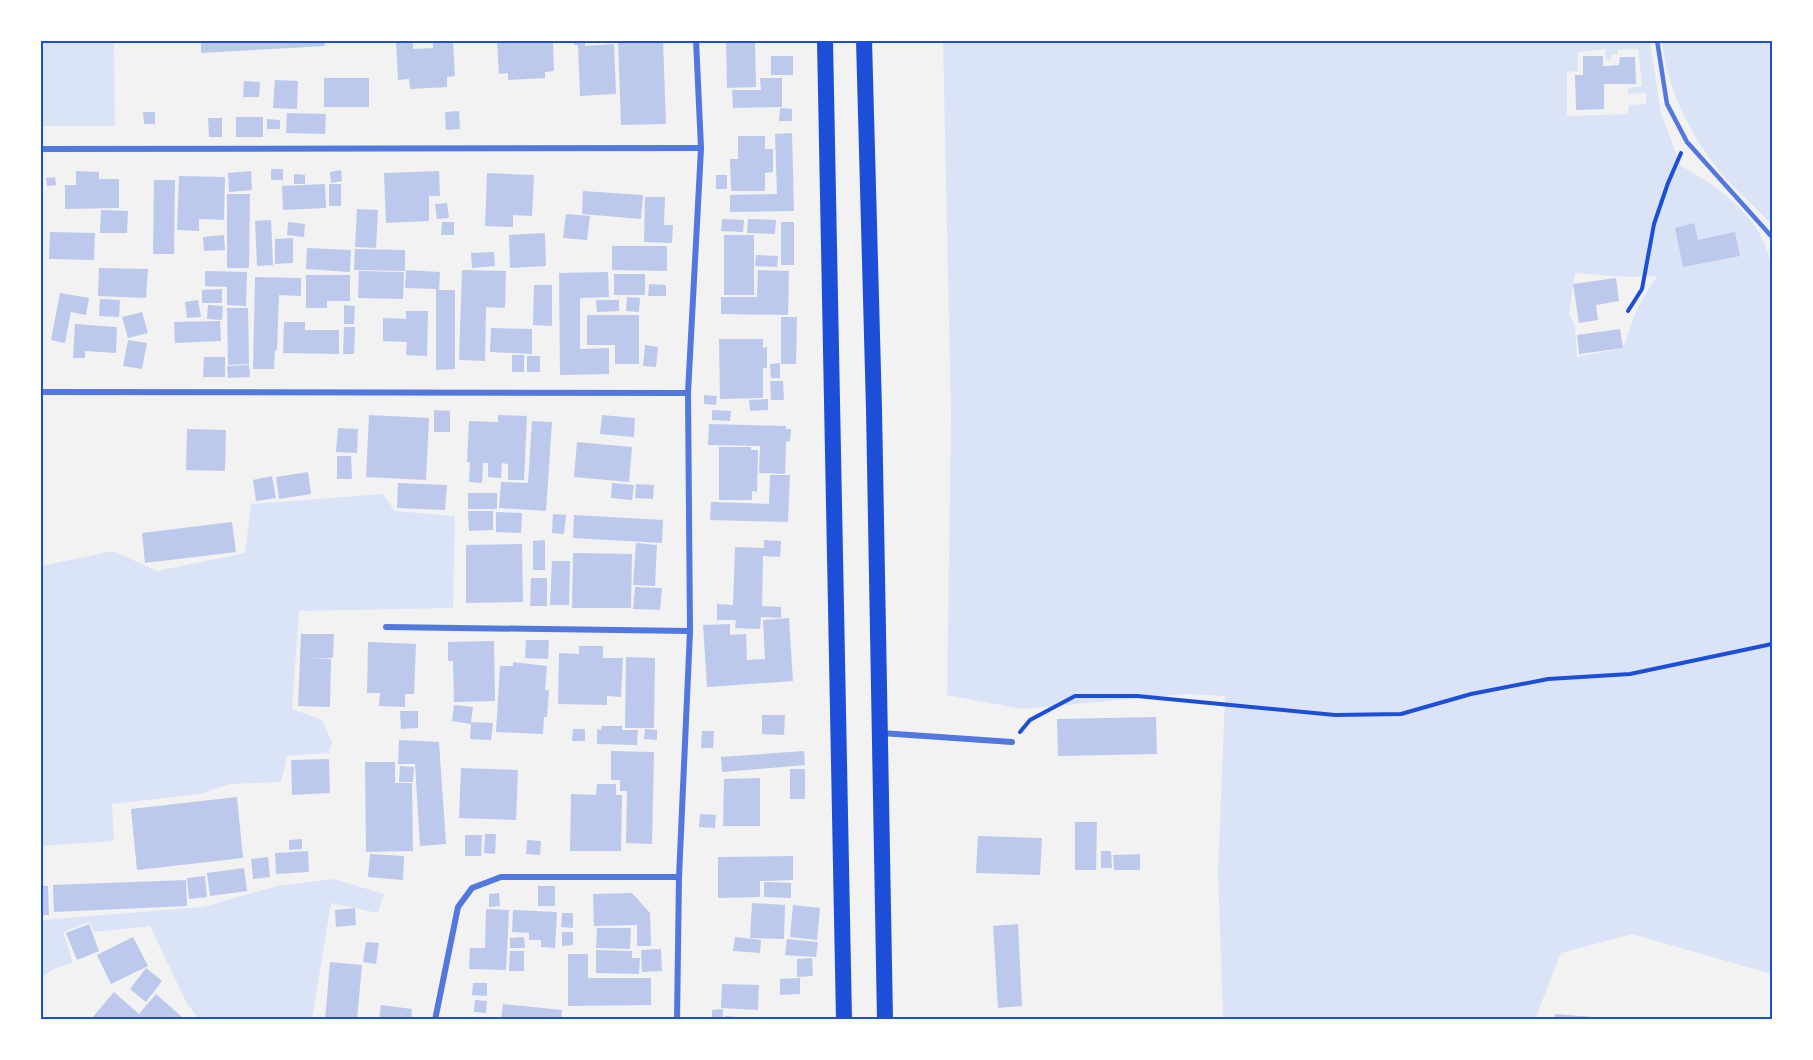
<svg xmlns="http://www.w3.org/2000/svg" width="1813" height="1060" viewBox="0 0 1813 1060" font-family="'DejaVu Sans',sans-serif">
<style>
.green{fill:#dbe4f7;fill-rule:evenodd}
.building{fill:#bdc9ec}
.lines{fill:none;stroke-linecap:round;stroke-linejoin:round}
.path{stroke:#1d4ed8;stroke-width:4}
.service{stroke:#5277de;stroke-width:4.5}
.minor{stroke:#5277de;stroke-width:6}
.trunk{stroke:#1d4ed8;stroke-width:16}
.neatline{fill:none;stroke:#1d4ed8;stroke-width:2}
</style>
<rect width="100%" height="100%" fill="#f2f2f2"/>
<g class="green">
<path d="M40 41H114L115 126H41Z"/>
<path d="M943 41H1650L1661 113 1681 166C1718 186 1763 218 1770 262 1774 289 1772 318 1772 346V974L1632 934 1561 953 1535 1019H1223L1218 872 1225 696 1186 694 1022 709 947 695 951 415ZM1605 49 1606 60 1610 61 1612 55H1617L1618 50 1638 49 1642 86 1628 88V94L1646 93V104L1629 105 1628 114 1567 116V72L1578 71V52ZM1575 273 1627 277 1657 276 1638 306 1623 348 1577 357 1575 325 1569 314Z"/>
<path d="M1662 41H1772V224C1753 205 1726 182 1711 160 1686 126 1666 83 1662 41Z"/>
<path d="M383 494 395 511 455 516 453 608 299 611 292 709 322 720 332 742 329 753 287 756 281 782 230 784 200 794 112 804 114 841 41 846V566L113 551 157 571 245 553 251 504Z"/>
<path d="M334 879 384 894 378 913 331 903 312 1019H199L187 1004 150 926 94 932 89 922 63 932 73 963 56 968 41 977V920L203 907 277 886Z"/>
</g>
<g class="building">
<path d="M201 40H324L325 46 201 53Z"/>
<path d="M413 40V49L433 48V40H453L455 76 447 77V87L410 89 409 79 398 80 396 41Z"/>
<path d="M497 40H553L554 71 545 72V78L508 80V73L499 74Z"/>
<path d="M574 40H585V46L614 44 616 94 580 96 578 45H574Z"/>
<path d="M618 40H663L666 124 621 125Z"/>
<path d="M726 40H755L756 87 727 88Z"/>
<rect x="771" y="56" width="22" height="19"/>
<path d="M1583 56H1603V66H1607L1619 65 1620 57H1635L1636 84H1604V109L1576 110 1575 75H1583Z"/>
<rect x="324" y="78" width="45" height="29"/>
<path d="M760 78H782V107L733 108 732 90H761Z"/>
<path d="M275 80 298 81 297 109 273 108Z"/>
<path d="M244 81 260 82 259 97H243Z"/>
<path d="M780 108 792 109V121H779Z"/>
<path d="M459 111 460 129 446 130 445 112Z"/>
<path d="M143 112H155V124H144Z"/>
<path d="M287 113 326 114 325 134 286 133Z"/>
<rect x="236" y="117" width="27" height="20"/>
<path d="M208 118H222V137H209Z"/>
<path d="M267 119 280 120V129H267Z"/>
<path d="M792 133 794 211 730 212V195L777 194 775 134Z"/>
<path d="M738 136H765V149H773V172L765 173V191H731L730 159H738Z"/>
<rect x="271" y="169" width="12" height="11"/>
<path d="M341 170 342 181 331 183 330 172Z"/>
<path d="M76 171 99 172V179H119V208L65 209V185H76Z"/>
<path d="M251 171 252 190 229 192 228 173Z"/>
<path d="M439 171 440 196H429V221L386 223 384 173Z"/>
<path d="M487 173 534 175 532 216 513 215V227L485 226Z"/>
<path d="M294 174 305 175V184H294Z"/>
<rect x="716" y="175" width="11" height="14"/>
<path d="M179 176 225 177 224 220 199 219V231L177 230Z"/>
<path d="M55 177 56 185 47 186 46 178Z"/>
<path d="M154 180H175L174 254H153Z"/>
<path d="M325 184 326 208 283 210 282 186Z"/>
<rect x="329" y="184" width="12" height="22"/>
<path d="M583 191 643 195 641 219 582 214Z"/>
<path d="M227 194H250L249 268H227Z"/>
<path d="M645 197H665L664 225H673L672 243 644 242Z"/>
<path d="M447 203 449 218 437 219 435 204Z"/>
<path d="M357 209 378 210 376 248 355 247Z"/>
<path d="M101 210 128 211 127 233H100Z"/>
<path d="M566 214 590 216 587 240 563 238Z"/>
<path d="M722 219 744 220 743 232 721 231Z"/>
<path d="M748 219 776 220 775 234 747 233Z"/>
<path d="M271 220 273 265 257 266 255 221Z"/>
<path d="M288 222 305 224 304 237 287 235Z"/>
<path d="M442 222H454V235H441Z"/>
<rect x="781" y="222" width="13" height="43"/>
<path d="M1694 223 1698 240 1735 232 1740 256 1683 267 1675 228Z"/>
<path d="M50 232 95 233 94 260 49 259Z"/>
<path d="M545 233 546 266 510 268 509 235Z"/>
<path d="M224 235 225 250 204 251 203 237Z"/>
<rect x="724" y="235" width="30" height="60"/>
<path d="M293 238V263L275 264V239Z"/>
<path d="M612 246H667V271L612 270Z"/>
<path d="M307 248 351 250 350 272 306 269Z"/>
<path d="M355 249 405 250V271L354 270Z"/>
<path d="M494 252 495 266 472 268 471 253Z"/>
<path d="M756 255 778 256 777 267 755 266Z"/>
<path d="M99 268 148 269 146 298 98 296Z"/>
<path d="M406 270 440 272 439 290H455V369L436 370V289L405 288Z"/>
<path d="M462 270 506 271 505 308 486 307 485 361 459 360Z"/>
<path d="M758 270 789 271 788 315 721 314V297H757Z"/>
<path d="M205 271 247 272 246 306 227 305V287L205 286Z"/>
<path d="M359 271 404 272 403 299 358 298Z"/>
<path d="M608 272 609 297 580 298V349L609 348V374L560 375 559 273Z"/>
<rect x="614" y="274" width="31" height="21"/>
<path d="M306 275H350V301H327V308H306Z"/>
<path d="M255 277 301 278V296L279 295 277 350H275L274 369H253Z"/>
<path d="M1616 278 1619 301 1596 305 1598 320 1579 323 1573 284Z"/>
<path d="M649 284 666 285V296H648Z"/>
<path d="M534 285H552V326L533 325Z"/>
<path d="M222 289V303H202V290Z"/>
<path d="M60 293 89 298 86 315 71 312 65 343 51 340Z"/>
<path d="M627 297 640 298 639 312 626 311Z"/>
<path d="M100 299 120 300 119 317 99 316Z"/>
<path d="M198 300 201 317 187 318 185 302Z"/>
<path d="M596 300H619V311L597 312Z"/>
<path d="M208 305 223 306 222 320 207 319Z"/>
<path d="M344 305 355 306 354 324H344Z"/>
<path d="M227 308H248L249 364 228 365Z"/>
<path d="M406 311H428L427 356 406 355 407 342 383 341V318L406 319Z"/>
<path d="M142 312 148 333 128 338 122 317Z"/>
<path d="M587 315H639V364H615V345H587Z"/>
<path d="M781 317H797L796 364H781Z"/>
<path d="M220 321 221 341 175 343 174 322Z"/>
<path d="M284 322H305V330H339V354L283 353Z"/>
<path d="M75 324 117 327 116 353 85 351V358H73Z"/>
<path d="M344 327H355L354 354H343Z"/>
<path d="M491 328 532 329V354L490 352Z"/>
<path d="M1620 329 1623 348 1579 354 1577 335Z"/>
<path d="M719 339H763V348L767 347V368H763V398L720 399Z"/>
<path d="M128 340 147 343 142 369 123 366Z"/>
<path d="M645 345 658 347 656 367 643 366Z"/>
<rect x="512" y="355" width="12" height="17"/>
<rect x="527" y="356" width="13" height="16"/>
<path d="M204 357H225V377H203Z"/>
<path d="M780 363V378H771L770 364Z"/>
<path d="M249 365 250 377 228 378 227 366Z"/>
<path d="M770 381H783L784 400H771Z"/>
<path d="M704 395 717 396 716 405 704 404Z"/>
<path d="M768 399V410L750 411 749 400Z"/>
<path d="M434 410 450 411V432H434Z"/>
<path d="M712 410 731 411 730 421 712 420Z"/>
<path d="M369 415 429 418 426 480 366 477Z"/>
<path d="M498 415 527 416 524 480H508V464L502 463 501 478 488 477V463H483L482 483 469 482 470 462H467L469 421 498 422Z"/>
<path d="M602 415 635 418 634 437 600 434Z"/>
<path d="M532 421 552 422 546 511 499 508 501 482 528 483Z"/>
<path d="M709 424 786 426V429H791L790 441 786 442 785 474 759 473 760 446 708 445Z"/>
<path d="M338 428 358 429 357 453 336 452Z"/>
<path d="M187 429 226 430 225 471 186 470Z"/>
<path d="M577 442 632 447 629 482 574 477Z"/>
<path d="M719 447H751V450H758L757 492 752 491V500H719Z"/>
<path d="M337 456H351L352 479H337Z"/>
<path d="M308 472 311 494 279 499 276 477Z"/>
<path d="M770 475H790L788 522 710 520 711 502 769 504Z"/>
<path d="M272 476 276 498 256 501 253 480Z"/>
<path d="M398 483 447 485 445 510 397 508Z"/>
<path d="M612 483 634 485 632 500 611 498Z"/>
<path d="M636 484 654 485 653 499 635 498Z"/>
<rect x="468" y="493" width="29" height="16"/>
<path d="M468 511H493V530L469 531Z"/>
<path d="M496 512 522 513 521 533 496 532Z"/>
<path d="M553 514 566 515 564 534 552 533Z"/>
<path d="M574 515 663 520 662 543 573 538Z"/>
<path d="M232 522 236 552 145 563 142 533Z"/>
<path d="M545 540V570H533V541Z"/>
<path d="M764 540 781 541 780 557 763 556 762 606 781 607V618L761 617 760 629 735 628 736 620H717V604L733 605 735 547 764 548Z"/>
<path d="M636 543 657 545 655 586 633 585Z"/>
<path d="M522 544 523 602 466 603V545Z"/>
<path d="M573 553 632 554 631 608H572Z"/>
<path d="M552 561H570L569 605H550Z"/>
<path d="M531 578H547V606H530Z"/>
<path d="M635 587 662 588 660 610 633 609Z"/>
<path d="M789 618 793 681 707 687 703 625 730 624V635L746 634 747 660 765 659 763 620Z"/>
<path d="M301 634H334L333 658H311L331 659 330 707 298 706Z"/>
<path d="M526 640H549L548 659 525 658Z"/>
<path d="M494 641 495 701 454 702 453 661H448V642Z"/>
<path d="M368 642 416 644 414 694H405V707L379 706 380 693H367Z"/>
<path d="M579 646H603V658H623L621 697 607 696V705L558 704 559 653 579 654Z"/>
<path d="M626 657 655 658 654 728H625Z"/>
<path d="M513 662 547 666 545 690H549L547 717H544L543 734 496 732 500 666H513Z"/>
<path d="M454 705 473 707 471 722 493 723 491 740 470 739 471 724 452 721Z"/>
<path d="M400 711H418V728L401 729Z"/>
<path d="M762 715H785L784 735 762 734Z"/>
<path d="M1156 717 1157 754 1058 756 1057 719Z"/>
<path d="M602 726H622V730H638L637 745 597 744V729L601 730Z"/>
<path d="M573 729H585V741H572Z"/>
<path d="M645 729 657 730V740L644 739Z"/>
<path d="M702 731H714L713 748H701Z"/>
<path d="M399 740 439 742 446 844 420 846 415 764H398Z"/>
<path d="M611 751 654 752 652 844 626 843 627 791H620V780H611Z"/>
<path d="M804 751 805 765 722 772 721 757Z"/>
<path d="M329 759 330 793 292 795 291 760Z"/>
<path d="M365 762H395V783H412L413 851 366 852Z"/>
<path d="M400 766 414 767 413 782H399Z"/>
<path d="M461 768 518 770 516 820 459 818Z"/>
<rect x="790" y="769" width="15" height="30"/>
<path d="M760 778V826H723L724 779Z"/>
<path d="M597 784H616V795H622L621 851H570L571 794 596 795Z"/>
<path d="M237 797 243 858 137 870 131 809Z"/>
<path d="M700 814 716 815 715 828 699 827Z"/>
<path d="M1075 822H1097L1096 870H1075Z"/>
<path d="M485 834H496L495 854 484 853Z"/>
<path d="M465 835H482L481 856H465Z"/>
<path d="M978 836 1042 838 1040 875 976 873Z"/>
<path d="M302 839V849L289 850V840Z"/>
<path d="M527 840 541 841 540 855 526 854Z"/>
<path d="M308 851 309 872 276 874 275 853Z"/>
<path d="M1101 851H1111L1112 868H1101Z"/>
<path d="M370 854 404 856 403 880 368 877Z"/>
<path d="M1140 854V870H1114L1113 855Z"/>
<path d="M793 856V880L760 881V897L718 898V857Z"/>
<path d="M268 857 270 877 253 879 251 859Z"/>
<path d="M244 868 247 891 210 896 207 873Z"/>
<path d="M205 876 207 897 189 899 187 878Z"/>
<path d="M186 880 187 906 54 912 53 885Z"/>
<path d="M764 882 791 883V898L764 897Z"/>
<path d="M40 886H48L49 915H40Z"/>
<rect x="538" y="886" width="17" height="20"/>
<path d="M499 893 500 906 489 907V894Z"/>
<path d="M632 893 650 913 651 946H637V925L594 926 593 894Z"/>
<path d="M752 903 785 905 784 939 750 938Z"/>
<path d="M793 905 820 908 817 940 790 937Z"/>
<path d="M355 908 356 925 336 927 335 910Z"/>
<path d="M486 909 509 910 506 970 469 969 470 948H485Z"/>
<path d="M513 910 557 912 555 948 541 947V940H529V933L512 932Z"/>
<path d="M562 913H573V928L561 927Z"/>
<path d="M89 924 99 951 77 960 66 933Z"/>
<path d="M1018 924 1022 1006 998 1008 993 926Z"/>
<path d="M597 928H631L630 949 596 948Z"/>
<path d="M562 932H573V945L562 946Z"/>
<path d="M133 937 148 966 111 984 97 955Z"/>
<path d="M524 937 525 948H510V938Z"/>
<path d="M735 937 761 940 760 953 733 951Z"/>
<path d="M787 939 818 942 816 957 785 955Z"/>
<path d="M366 942 379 943 376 964 363 962Z"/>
<path d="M661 949 662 971 642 972 641 950Z"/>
<path d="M596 950 632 951V958H640L639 974 596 973Z"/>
<path d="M510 951H524V971H509Z"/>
<path d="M568 954H588V978H651V1005L568 1006Z"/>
<path d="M812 958 813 976 797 977V959Z"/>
<path d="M330 962 362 965 357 1020H325Z"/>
<path d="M146 968 162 981 146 1002 130 989Z"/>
<path d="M800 978V994L780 995V979Z"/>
<path d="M473 983H487V996L472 995Z"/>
<path d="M722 984 759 985 758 1010 721 1008Z"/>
<path d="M114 992 139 1014 156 994 182 1017 179 1020H94L92 1018Z"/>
<path d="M475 1000 487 1001 486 1013 474 1012Z"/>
<path d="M503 1004 562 1010 561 1020H501Z"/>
<path d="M381 1005 412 1009 411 1020H379Z"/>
<path d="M723 1009V1020H712V1010Z"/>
<path d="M1555 1014 1606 1018V1020H1555Z"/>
<path d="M725 1016 750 1018V1020H725Z"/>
</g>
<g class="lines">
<g class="path">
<path d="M1628 311 1642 289 1654 224 1668 183 1681 153"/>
<path d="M1020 732 1030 720 1075 696H1137L1335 715 1401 714 1471 694 1548 679 1630 674 1772 644"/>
</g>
<path class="service" d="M1657 40 1667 104 1687 142 1772 237"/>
<g class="minor">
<path d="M40 149 701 148"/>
<path d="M40 392 688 393"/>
<path d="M386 627 690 631"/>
<path d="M881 733 1012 742"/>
<path d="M435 1020 458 907 472 888 501 877H679"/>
<path d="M677 1020 679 877 690 631 688 393 701 148 696 40"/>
</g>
<g class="trunk">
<path d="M825 40 844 1020"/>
<path d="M864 40 874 409 885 1020"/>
</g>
</g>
<rect width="1813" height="1060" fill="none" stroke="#ffffff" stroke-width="84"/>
<rect x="42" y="42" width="1729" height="976" class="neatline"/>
</svg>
